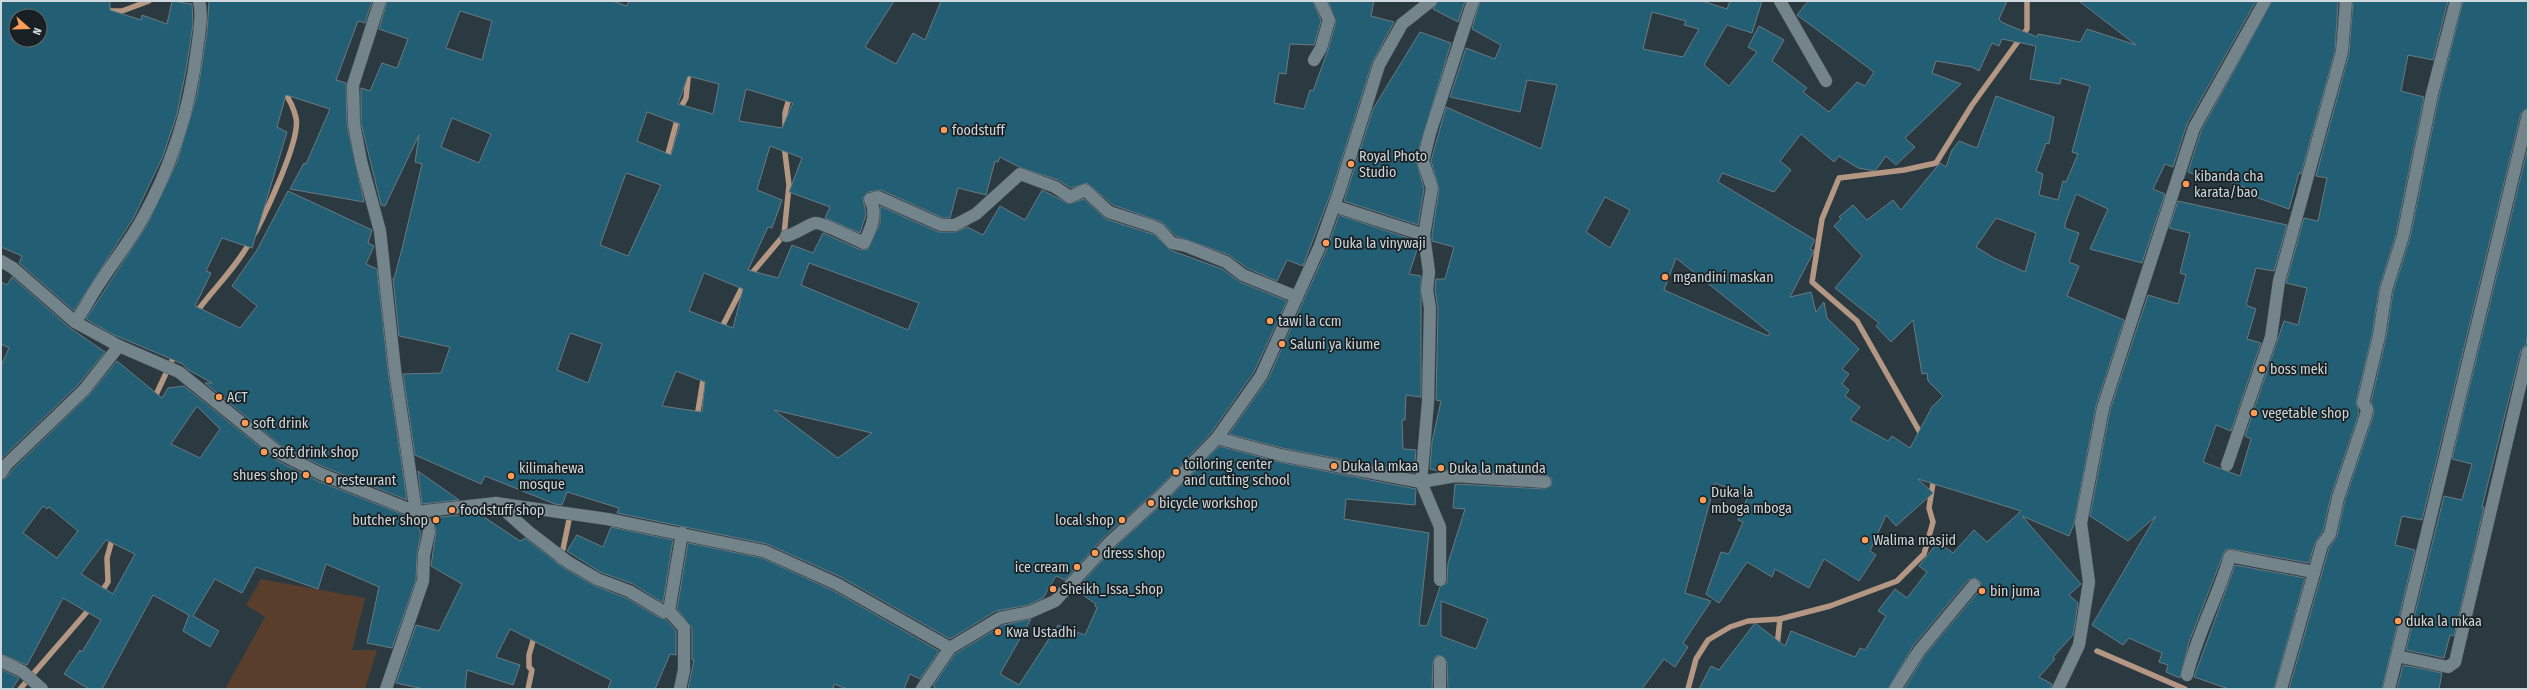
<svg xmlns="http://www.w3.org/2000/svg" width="2529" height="690" viewBox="0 0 2529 690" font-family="'Fira Sans Condensed',sans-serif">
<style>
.green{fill:#593e2b}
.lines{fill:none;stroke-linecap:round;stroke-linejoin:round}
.stream{stroke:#b49783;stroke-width:5.5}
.building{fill:#225f74;stroke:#697a81;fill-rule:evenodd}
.street-casing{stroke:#4b585d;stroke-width:13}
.street{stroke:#73848b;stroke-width:12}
.poi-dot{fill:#fd9c56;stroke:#192023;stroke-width:1.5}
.labels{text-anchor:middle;stroke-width:3.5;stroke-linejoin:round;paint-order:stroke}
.poi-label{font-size:14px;fill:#cfd8dc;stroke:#192023;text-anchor:start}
</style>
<rect width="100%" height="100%" fill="#2b3a40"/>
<path class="green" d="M261 579 365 598 352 650H377L365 689H225L265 617 246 605Z"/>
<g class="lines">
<g class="stream">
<path d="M108 11H122L149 1"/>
<path d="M785 128V113L790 95"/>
<path d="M666 161 680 109 686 98 689 69"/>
<path d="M255 233C266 212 301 139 296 118 294 109 288 97 283 90"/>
<path d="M195 314C213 289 236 268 251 240"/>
<path d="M720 331 746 280 784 235 789 185 784 145"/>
<path d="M154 399 175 354"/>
<path d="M697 417 704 374"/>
<path d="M1922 436 1857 321 1812 282 1822 219 1839 178 1904 170 1936 163 1972 105 2027 29V1"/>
<path d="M556 571 563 549 569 520"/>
<path d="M100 594 108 582 107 558 113 536"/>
<path d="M1777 646 1780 619"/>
<path d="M2097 651 2185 689"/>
<path d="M20 689 92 606"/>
<path d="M528 689 532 670 529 667V655L535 634"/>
<path d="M1688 689 1696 659 1708 640 1730 627 1748 621 1780 619 1830 606 1897 581 1924 554 1933 522 1929 508 1934 477"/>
</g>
</g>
<g class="building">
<path d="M1 1H110V10L141 20 142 15 167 24 172 1 192 4 193 24 186 70 177 114 163 156 134 217 74 311 19 263 22 256 1 247ZM16 16H40V40H16Z"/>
<path d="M209 1H372L365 23 358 21 336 80 346 83 347 125 364 202 290 189 304 163 306 164 330 109 286 95 277 127 287 132 252 248 222 238 206 271 211 273 195 306 240 328 257 306 232 286 257 250 288 191 372 230 368 243 374 246 366 264 377 269 388 371 407 500 324 467 283 447 205 383H212L187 369 183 364 112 334 86 319 147 225 177 162 197 95 207 32Z"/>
<path d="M387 1H613L627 6 629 1H894L865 47 896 64 913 33 925 40 941 1H1313L1321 21 1314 45 1290 44 1286 74 1279 73 1274 103 1304 109 1310 90 1313 91 1328 50 1336 22 1328 1H1374L1371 16 1394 22 1372 63 1332 190 1303 266 1287 260 1277 281 1247 268 1229 255 1176 236 1162 222 1113 205 1087 183 1071 188 1058 180 1019 167 1000 157 998 162 995 161 986 195 958 188 950 218H943L881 190 868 192 863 198 866 215 860 233 825 218 830 207 789 192 802 158 770 146 757 190 782 200 772 228 768 227 748 270 778 278 792 245 813 253 823 233 861 250 868 249 880 223V206L938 232H955L967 227 983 235 1000 206 1025 220 1042 190 1069 204 1084 199 1106 219 1155 235 1170 250 1222 269 1240 282 1287 301 1254 372 1211 433 1160 487 1104 537 1065 580 1056 576 1043 598 1028 605 996 611 950 639 841 577 767 544 617 513 619 508 567 492 562 505 555 504 485 476 481 484 415 455 403 374 441 373 450 347 399 336 393 278 394 279 403 245 422 164 415 162 419 135 385 206 381 205 361 123V88L370 91 382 63 397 68 408 39 379 29ZM460 11 492 21 482 60 446 48ZM688 76 719 84 713 114 678 104ZM746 89 793 103 782 128 739 121ZM647 112 680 124 671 155 637 141ZM452 118 491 134 479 163 441 147ZM626 173 661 185 628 256 600 245ZM809 263 919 303 908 330 801 285ZM704 273 743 289 733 328 689 311ZM570 333 602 344 588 383 557 370ZM676 371 705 382 702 412 662 406ZM774 410 872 433 838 458Z"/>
<path d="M1438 1H1465L1458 22 1433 9Z"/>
<path d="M1480 1H1702L1727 9 1730 1H1762L1752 33 1727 25 1704 65 1729 86 1757 52 1748 47 1759 26 1784 40 1772 61 1807 88 1803 92 1829 112 1857 82 1865 86 1874 72 1797 15 1808 1H2007L1999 19 2001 22 2037 37 2038 34 2080 42 2087 29 2136 45 2079 1H2256L2187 124 2173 167 2165 164 2153 189 2165 194 2142 263 2090 249 2108 209 2076 194 2065 224V228L2079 233 2069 262 2079 266 2067 296 2124 320 2096 406 2074 524 2069 536 2022 516 2081 584 2069 595 2078 603 2073 635 2053 657 2055 659 2039 677 2052 684 2051 689H1904L1925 655 1980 590 1981 582 1975 578 1968 580 1913 646 1888 689H1699L1711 666 1719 670 1755 623 1785 646 1791 631 1855 657 1860 648 1865 650 1886 616 1878 611 1895 589 1907 598 1927 572 1919 566 1938 542 1953 553 1974 530 1987 542 2021 511 1918 479 1933 493 1896 526 1886 515 1870 551 1876 555 1859 581 1824 559 1809 588 1775 569 1772 577 1747 562 1719 603 1706 594 1721 552 1729 554 1743 522 1738 520 1748 496 1715 483 1685 593 1711 601 1683 643 1688 647 1675 667 1664 659 1642 689H1448L1447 662 1440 655 1436 656 1433 662 1432 689H937L933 686 955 654 1003 625 1031 619 1000 674 1019 685 1058 625 1085 635 1097 608 1095 606 1096 604 1080 593 1083 588 1079 586 1114 548 1170 497 1219 446 1279 462 1416 489 1415 505 1346 499 1344 519 1429 533 1419 625 1427 626 1440 587 1447 583 1448 563 1465 509 1453 508 1455 484 1544 489 1551 486 1552 479 1546 475 1456 469 1439 471 1430 469 1432 442 1441 401 1436 400 1438 308 1435 290 1436 279H1445L1454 247 1432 241V235L1439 189 1431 161 1446 107 1541 149 1557 85 1527 80 1520 112 1450 97 1466 48 1495 59 1501 45 1472 29ZM1652 12 1686 21 1684 25 1699 29 1683 57 1643 49ZM2002 39 2036 46 2030 79 2060 84 2061 78 2090 86 2072 152 2078 154 2066 182 2063 181 2058 200 2039 195 2043 174 2036 171 2046 143 2049 144 2054 117 1996 96 1977 148 1959 141 1952 150 1946 167 1940 163 1901 210 1893 200 1867 220 1853 205 1839 217 1841 219 1834 226 1862 256 1835 288 1879 323 1876 326 1891 342 1913 320 1922 374 1927 373 1928 381 1943 396 1932 407 1910 448 1892 436 1888 441 1850 420 1860 407 1845 396 1849 390 1842 384 1849 374 1842 369 1859 349 1827 318 1824 302 1816 312 1811 292 1790 297 1814 251 1810 249 1815 240 1718 182 1722 173 1774 192 1791 170 1780 161 1801 134 1834 162 1839 156 1858 168 1875 171 1886 156 1896 165 1915 147 1905 138 1961 84 1932 73 1936 61 1972 67 1979 71 1992 43 1999 46ZM1605 197 1630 210 1610 248 1586 232ZM1996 218 2036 233 2025 272 1994 258 1976 247ZM1676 258 1770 333 1768 336 1664 290ZM1441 601 1488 619 1476 649 1441 636Z"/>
<path d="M2272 1H2338L2335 51 2301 174 2299 173 2289 209 2244 193 2246 188 2200 171 2198 176 2188 172 2201 131Z"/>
<path d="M2353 1H2448L2433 60 2408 55 2401 91 2424 97 2396 234 2379 289 2372 335 2356 402 2359 413 2331 496 2323 531 2315 543 2309 563 2231 549 2225 550 2189 642 2180 678 2166 672 2168 665 2159 662 2162 653 2129 638 2123 645 2092 625 2156 516 2128 541 2090 516 2110 410 2148 295 2178 304 2186 275 2180 273 2190 233 2169 228 2178 201 2287 225 2274 271 2256 268 2246 305 2256 309 2247 339 2261 343 2231 431 2216 425 2203 462 2240 476 2251 439 2245 436 2284 321 2298 325 2307 288 2286 283 2304 218 2318 221 2327 178 2316 176 2349 54Z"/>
<path d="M2463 1H2528V108L2521 113 2422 520 2402 516 2395 545 2415 550 2382 689H2289L2329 548 2337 536 2345 500 2373 417 2374 410 2371 402 2386 338 2393 292 2410 238 2439 96Z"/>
<path d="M1420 32 1451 43 1416 159 1424 189 1418 225 1344 201 1373 109Z"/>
<path d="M2528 147V331L2526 345 2521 350 2482 507H2484L2454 636 2450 635 2444 658 2406 650 2444 496 2462 500 2472 464 2452 459Z"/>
<path d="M1339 215 1417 241 1418 247 1409 274 1421 276V397L1406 395 1405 420H1402L1403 449 1416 450 1414 473 1282 448 1229 434 1268 379 1326 251Z"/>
<path d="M12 277 70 328 105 352 78 385 1 459V366L9 348 1 344V282L7 285Z"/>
<path d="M117 361 162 398 168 388 184 386 276 460 318 481 412 518 421 532 417 555 416 580 392 648 367 643 379 587 326 564 318 589 256 567 242 593 215 579 193 616 219 631 210 647 183 631 189 615 153 595 102 689H89L64 674 80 650 82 652 101 620 63 598 27 665 1 654V480L7 477 12 470 89 395ZM197 406 220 429 200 458 171 444ZM43 506 47 509 49 507 78 531 57 558 23 533ZM106 540 135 554 113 594 81 574Z"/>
<path d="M418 471 459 500 422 504Z"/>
<path d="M478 513 520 541 525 538 564 568 593 585 626 598 660 618 666 619 676 631V655L670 654 655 689H608L611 680 510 629 496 657 520 665 513 685 467 670 465 689H424L396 683 416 625 439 631 462 584 431 566 436 531 432 518Z"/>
<path d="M611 527 673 540 663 603 633 584 600 572 567 551 577 535 603 547Z"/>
<path d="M688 543 762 558 834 591 939 651 920 679 910 674 904 689H847L834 684 833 689H688L694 660H692V628L677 609Z"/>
<path d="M2235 565 2305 578 2274 689H2229L2194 677Z"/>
<path d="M2403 665 2442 673 2439 689H2397Z"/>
<path d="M1 669 19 678 12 689H1Z"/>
</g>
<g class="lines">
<defs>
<g id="street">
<path d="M380 1 353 85 354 124 361 161 380 231 395 370 416 512 428 525 429 532 424 555 423 581 386 689"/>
<path d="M1780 1 1826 81"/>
<path d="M1314 60 1321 48 1329 20 1320 1"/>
<path d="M1334 206 1424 235"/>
<path d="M786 236C796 234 805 226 815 223 821 222 855 239 864 243 871 228 878 215 870 199L878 197 941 225H955L976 214 1020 174 1055 187 1070 197 1085 190 1109 212 1152 226 1159 229 1172 243 1186 246 1226 262 1243 275 1297 297"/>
<path d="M1 261 13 268 75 322 119 346 179 372 279 453 321 474 416 512 496 503 607 519 764 551 837 584 950 648"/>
<path d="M75 322C85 309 91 295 101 281 114 261 129 242 141 221 171 168 190 109 197 49 199 35 203 15 199 1"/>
<path d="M1217 438 1280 455 1421 482 1455 476 1545 482"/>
<path d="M2227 465 2271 337 2279 281 2342 52 2346 1"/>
<path d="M1 473 6 465 84 390 119 346"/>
<path d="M496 503 529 532 568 562 597 579 629 591 664 612 669 611"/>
<path d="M1440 580V527L1421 482 1428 402 1430 308 1427 290 1429 272 1424 235 1432 188 1423 161 1430 133 1473 1"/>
<path d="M2397 656 2448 667 2455 662 2528 352"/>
<path d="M1 661 22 671 42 689"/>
<path d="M2187 675C2197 634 2218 597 2230 556L2314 572"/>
<path d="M680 689 684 670V628L669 611 682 533"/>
<path d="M922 689 950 648 1000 618 1030 612 1055 601 1109 543 1165 492 1217 438 1261 376 1319 248 1339 192 1379 65 1402 24 1431 1"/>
<path d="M1440 689V662"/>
<path d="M1895 689 1919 651 1974 585"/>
<path d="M2058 689 2079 645 2089 582 2081 523 2103 408 2194 128 2265 1"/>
<path d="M2281 689 2322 545 2330 534 2338 498 2366 415 2367 409 2363 403 2379 336 2386 290 2403 236 2432 94 2456 1"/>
<path d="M2389 689 2528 115"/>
</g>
</defs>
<use href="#street" class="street-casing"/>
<use href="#street" class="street"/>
</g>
<g class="poi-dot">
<circle cx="944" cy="130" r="4"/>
<circle cx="1351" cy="164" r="4"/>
<circle cx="2186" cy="184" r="4"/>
<circle cx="1326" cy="243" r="4"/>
<circle cx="1665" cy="277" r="4"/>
<circle cx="1270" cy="321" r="4"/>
<circle cx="1282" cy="344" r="4"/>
<circle cx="2262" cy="369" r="4"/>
<circle cx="219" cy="397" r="4"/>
<circle cx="2254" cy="413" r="4"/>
<circle cx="245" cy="423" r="4"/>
<circle cx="264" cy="452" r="4"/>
<circle cx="1334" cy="466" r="4"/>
<circle cx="1441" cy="468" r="4"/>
<circle cx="1176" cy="472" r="4"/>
<circle cx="306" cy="475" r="4"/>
<circle cx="511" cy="476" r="4"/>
<circle cx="329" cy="480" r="4"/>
<circle cx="1703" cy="500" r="4"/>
<circle cx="1151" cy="503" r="4"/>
<circle cx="452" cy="510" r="4"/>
<circle cx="436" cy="520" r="4"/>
<circle cx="1122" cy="520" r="4"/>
<circle cx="1865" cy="540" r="4"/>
<circle cx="1095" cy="553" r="4"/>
<circle cx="1077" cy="567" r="4"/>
<circle cx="1053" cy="589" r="4"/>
<circle cx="1982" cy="591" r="4"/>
<circle cx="2398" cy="621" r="4"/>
<circle cx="998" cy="632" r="4"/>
</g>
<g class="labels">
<g class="poi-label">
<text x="952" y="135">foodstuff</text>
<text x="1359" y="161">Royal Photo<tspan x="1359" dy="16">Studio</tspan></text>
<text x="2194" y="181">kibanda cha<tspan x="2194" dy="16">karata/bao</tspan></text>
<text x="1334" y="248">Duka la vinywaji</text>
<text x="1673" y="282">mgandini maskan</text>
<text x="1278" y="326">tawi la ccm</text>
<text x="1290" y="349">Saluni ya kiume</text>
<text x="2270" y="374">boss meki</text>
<text x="227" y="402">ACT</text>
<text x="2262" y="418">vegetable shop</text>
<text x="253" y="428">soft drink</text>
<text x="272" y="457">soft drink shop</text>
<text x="1184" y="469">toiloring center<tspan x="1184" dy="16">and cutting school</tspan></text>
<text x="1342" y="471">Duka la mkaa</text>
<text x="519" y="473">kilimahewa<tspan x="519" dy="16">mosque</tspan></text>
<text x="1449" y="473">Duka la matunda</text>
<text x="298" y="480" text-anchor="end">shues shop</text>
<text x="337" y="485">resteurant</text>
<text x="1711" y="497">Duka la<tspan x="1711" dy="16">mboga mboga</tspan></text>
<text x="1159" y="508">bicycle workshop</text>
<text x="460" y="515">foodstuff shop</text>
<text x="428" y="525" text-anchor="end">butcher shop</text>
<text x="1114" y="525" text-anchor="end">local shop</text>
<text x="1873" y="545">Walima masjid</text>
<text x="1103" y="558">dress shop</text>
<text x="1069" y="572" text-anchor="end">ice cream</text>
<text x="1061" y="594">Sheikh_Issa_shop</text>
<text x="1990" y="596">bin juma</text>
<text x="2406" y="626">duka la mkaa</text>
<text x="1006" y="637">Kwa Ustadhi</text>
</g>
</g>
<rect width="2529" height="690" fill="none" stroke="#cfd8dc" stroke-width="4"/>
<g transform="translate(28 28) rotate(110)"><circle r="19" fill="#192023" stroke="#626a6d"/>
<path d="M0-3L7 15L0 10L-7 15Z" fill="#fd9c56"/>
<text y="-6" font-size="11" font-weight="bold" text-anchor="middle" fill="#cfd8dc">N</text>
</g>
</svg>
